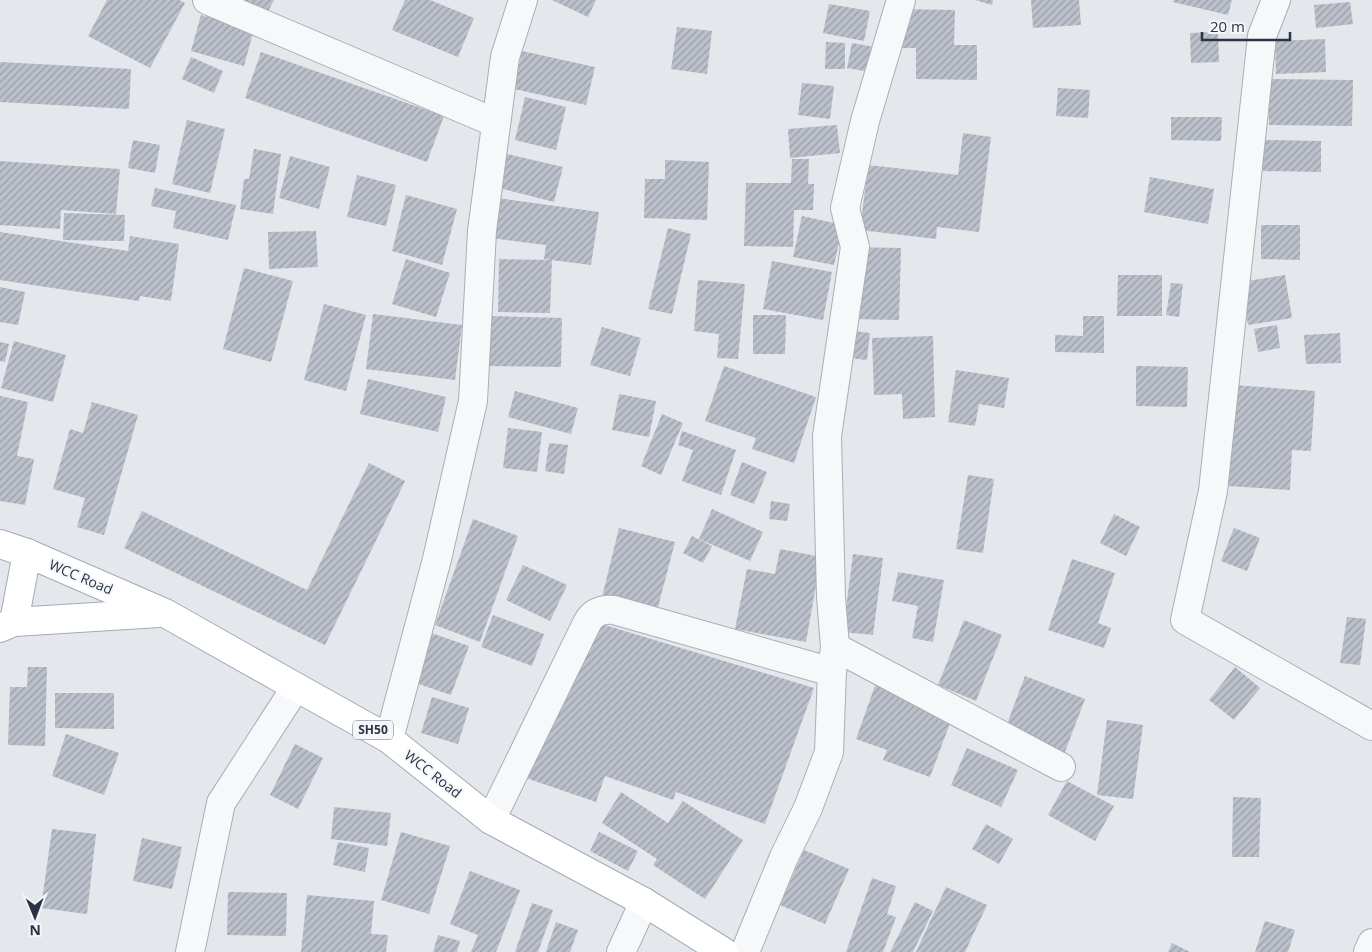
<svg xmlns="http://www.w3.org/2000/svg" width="1372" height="952" viewBox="0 0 1372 952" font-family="'Open Sans',sans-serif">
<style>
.building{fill:url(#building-hatch)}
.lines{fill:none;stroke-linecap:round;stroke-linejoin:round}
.minor-casing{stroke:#a9aeb7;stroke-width:30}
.major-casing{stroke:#a3abb8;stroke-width:30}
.minor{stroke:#f7f8fa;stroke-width:28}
.major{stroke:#fff;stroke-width:28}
.labels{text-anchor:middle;stroke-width:4;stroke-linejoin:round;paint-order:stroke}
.shield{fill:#f4f6f9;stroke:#676e7b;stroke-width:1}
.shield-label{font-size:12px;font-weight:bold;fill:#2b3445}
.street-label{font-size:14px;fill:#2b3445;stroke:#f4f6f9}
</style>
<defs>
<pattern id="building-hatch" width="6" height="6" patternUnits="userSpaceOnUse" patternTransform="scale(1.25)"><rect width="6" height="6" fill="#bbc0ca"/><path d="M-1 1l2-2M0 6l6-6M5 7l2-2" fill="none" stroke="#989da6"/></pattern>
</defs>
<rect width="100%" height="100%" fill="#e4e7ec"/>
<g class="building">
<path d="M107 0H179L185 3 150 68 88 36Z"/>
<path d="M229 0H274L264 19Z"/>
<path d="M405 0H430L474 18 458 57 392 30Z"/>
<path d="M552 0H596L588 17Z"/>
<path d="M975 0H993L992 5Z"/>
<path d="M1031 0H1079L1081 25 1033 28Z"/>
<path d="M1174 0H1232L1228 15 1173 2Z"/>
<path d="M1350 2 1353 24 1316 28 1314 5Z"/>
<path d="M829 4 870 11 864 41 823 33Z"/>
<path d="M902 9 955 10 954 45H977V80L916 79V48H901Z"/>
<path d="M201 15 254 29 244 66 191 51Z"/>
<path d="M677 27 712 31 707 74 671 69Z"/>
<path d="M1218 32 1219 62 1191 63 1190 33Z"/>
<path d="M1325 39 1326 72 1276 74 1275 41Z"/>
<path d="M826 42 845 43V69H825Z"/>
<path d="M852 43 880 48 876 73 847 68Z"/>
<path d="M522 51 595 67 586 105 514 89Z"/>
<path d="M261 52 444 116 427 162 245 98Z"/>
<path d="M191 57 223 71 214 93 182 79Z"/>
<path d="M0 62 131 69 129 109 0 102Z"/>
<path d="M1269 79 1353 80 1352 126 1269 125Z"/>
<path d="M802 83 834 86 830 119 798 115Z"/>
<path d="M1058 88 1090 90 1088 118 1056 116Z"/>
<path d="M525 97 566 107 556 150 515 140Z"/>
<path d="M1171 117H1222L1221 141 1171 140Z"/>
<path d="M187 120 225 129 210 193 172 184Z"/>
<path d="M837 125 840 153 790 158 788 129Z"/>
<path d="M963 133 991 137 979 232 937 227 936 239 860 230 868 165 958 175Z"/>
<path d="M133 140 160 145 155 173 128 168Z"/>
<path d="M1263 140 1321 141V172L1263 171Z"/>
<path d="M254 149 281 154 273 214 240 209 244 179H249Z"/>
<path d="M503 153 563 167 554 202 495 187Z"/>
<path d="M290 156 330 167 319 209 279 198Z"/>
<path d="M792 159H809L808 184H814L813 210H794L793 247 744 246 746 183H791Z"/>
<path d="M665 160 709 162 707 220 644 218 645 179H665Z"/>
<path d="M0 161 120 169 116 214 61 210 60 229 0 225Z"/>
<path d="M357 175 396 185 386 226 347 217Z"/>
<path d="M1150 177 1214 189 1208 224 1144 212Z"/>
<path d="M155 188 236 205 228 240 173 228 176 211 151 206Z"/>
<path d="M406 195 457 209 442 265 392 251Z"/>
<path d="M497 198 599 212 591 265 544 259 546 245 491 238Z"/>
<path d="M64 213 125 215 124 241 63 240Z"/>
<path d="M802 216 843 225 834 265 793 257Z"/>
<path d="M1261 225H1300V260L1261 259Z"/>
<path d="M668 228 691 234 672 314 648 309Z"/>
<path d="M316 231 318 267 269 269 268 232Z"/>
<path d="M0 232 128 251 130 236 179 244 171 301 140 296 139 301 0 280Z"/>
<path d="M852 247 901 248 899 320 849 319Z"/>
<path d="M406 259 450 273 436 317 392 304Z"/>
<path d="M499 259 552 260 550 313 498 312Z"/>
<path d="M772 261 832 272 823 320 763 309Z"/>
<path d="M244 268 293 281 271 362 223 349Z"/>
<path d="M1118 275H1162V316H1117Z"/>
<path d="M1285 275 1292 318 1248 325 1241 282Z"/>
<path d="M698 280 745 284 738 359 717 358 719 334 694 331Z"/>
<path d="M1171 283 1183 284 1179 317 1166 315Z"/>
<path d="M0 287 25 292 18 325 0 322Z"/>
<path d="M324 304 366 315 346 391 304 380Z"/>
<path d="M373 314 462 325 455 380 366 369Z"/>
<path d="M753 315H786L785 354H753Z"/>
<path d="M488 316 562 318 561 367 488 366Z"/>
<path d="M1083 316H1104V353L1055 352V335L1083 336Z"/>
<path d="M1277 325 1280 348 1258 352 1254 329Z"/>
<path d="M602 327 641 338 630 376 590 365Z"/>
<path d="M854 331 870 333 867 360 850 358Z"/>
<path d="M1340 333 1341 363 1306 364 1304 335Z"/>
<path d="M933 336 935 417 903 419 902 394 874 395 872 338Z"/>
<path d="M14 341 66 355 53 402 1 388Z"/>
<path d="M0 342 9 344 5 362 0 361Z"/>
<path d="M724 366 816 397 794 463 752 449 756 438 705 421Z"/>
<path d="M1136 366 1188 367 1187 407 1136 406Z"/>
<path d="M956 370 1009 378 1004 408 979 404 975 426 948 422Z"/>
<path d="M368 379 446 397 438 432 360 414Z"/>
<path d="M1219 384 1315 391 1311 451 1292 450 1290 490 1227 486Z"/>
<path d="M515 391 578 408 571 434 508 417Z"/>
<path d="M619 394 656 401 649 437 612 430Z"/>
<path d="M0 396 28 402 17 456 34 459 25 505 0 501Z"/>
<path d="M92 402 138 415 104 535 77 527 85 498 53 489 70 429 83 433Z"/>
<path d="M662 414 683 423 661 475 641 466Z"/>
<path d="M508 428 542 432 537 472 503 468Z"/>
<path d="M682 431 736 450 721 495 682 481 693 450 678 445Z"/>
<path d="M549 443 568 445 564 474 545 471Z"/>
<path d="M742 462 767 472 754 504 730 495Z"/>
<path d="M369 463 405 481 325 645 124 548 142 511 307 590Z"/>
<path d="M968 475 994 479 983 553 956 549Z"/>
<path d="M771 501 790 504 787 521 769 519Z"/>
<path d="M712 509 763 532 750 561 699 539Z"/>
<path d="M1114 514 1140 527 1126 556 1100 543Z"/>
<path d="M473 519 518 536 480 642 435 625Z"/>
<path d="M619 528 675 542 657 611 602 597Z"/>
<path d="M1234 528 1260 538 1247 571 1221 561Z"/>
<path d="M692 536 712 546 703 563 683 553Z"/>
<path d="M780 549 821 557 806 642 735 629 747 569 775 574Z"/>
<path d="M853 554 883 558 873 635 843 632Z"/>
<path d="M1072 559 1115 573 1098 623 1111 628 1104 648 1048 630Z"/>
<path d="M523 565 567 585 550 621 506 600Z"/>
<path d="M898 572 944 580 933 642 912 638 918 606 892 601Z"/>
<path d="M493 615 544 634 532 666 481 647Z"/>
<path d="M1347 617 1366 619 1360 665 1340 663Z"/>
<path d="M964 620 1002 635 976 701 938 685Z"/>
<path d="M598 623 814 688 765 824 676 792 673 800 605 776 596 802 526 778Z"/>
<path d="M431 633 469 646 451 695 413 682Z"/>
<path d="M28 667H47L45 746 8 745 10 687H27Z"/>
<path d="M1235 667 1260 688 1234 720 1209 700Z"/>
<path d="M1025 676 1085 699 1063 757 1003 735Z"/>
<path d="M876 683 953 715 930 777 883 760 887 750 856 739Z"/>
<path d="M55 693H114V729L55 728Z"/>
<path d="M432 697 469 708 458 744 421 733Z"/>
<path d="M1107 720 1143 725 1133 799 1097 795Z"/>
<path d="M66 734 119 753 104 795 52 776Z"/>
<path d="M295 744 323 758 298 809 270 795Z"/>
<path d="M967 748 1018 770 1001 807 951 785Z"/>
<path d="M1067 781 1114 806 1095 841 1048 815Z"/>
<path d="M621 792 668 823 683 801 743 840 705 899 653 865 657 859 602 823Z"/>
<path d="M1233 797 1261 798 1259 857H1232Z"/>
<path d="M334 807 391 813 387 846 331 839Z"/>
<path d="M986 824 1013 839 999 864 972 849Z"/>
<path d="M52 829 96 834 87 914 41 908Z"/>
<path d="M401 832 450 846 429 914 381 900Z"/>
<path d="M599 832 638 851 628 871 590 851Z"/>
<path d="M142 838 182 847 172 889 133 881Z"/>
<path d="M338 842 369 848 365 872 333 865Z"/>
<path d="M804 850 849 869 825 924 780 905Z"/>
<path d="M470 871 520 890 496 952H471L478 935 450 924Z"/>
<path d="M872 878 896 886 887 914 896 917 883 952H846Z"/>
<path d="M946 887 987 905 965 952H916Z"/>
<path d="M228 892 287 893 286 936 227 935Z"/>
<path d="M307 895 374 901 371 934 388 935 386 952H301Z"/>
<path d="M915 902 933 911 913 952H890Z"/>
<path d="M532 903 553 910 538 952H515Z"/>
<path d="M1265 921 1295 930 1288 952H1255Z"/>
<path d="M556 922 578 930 570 952H546Z"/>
<path d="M438 935 460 941 457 952H433Z"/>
<path d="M1172 943 1190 952H1168Z"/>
</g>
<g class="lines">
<defs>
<g id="minor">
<path d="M207 0 496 123"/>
<path d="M1276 0 1262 36 1213 491 1185 620 1372 726"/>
<path d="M835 647 1061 767"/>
<path d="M389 739 437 559 473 401 482 231 505 57 523 0"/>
<path d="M491 820 587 623C593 612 602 609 614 610L832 672"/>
<path d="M190 952 221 803 296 687"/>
<path d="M621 952 644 902"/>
<path d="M745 952 784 857 808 808 829 752 832 672 835 647 831 597 827 436 855 247 845 208 865 121 901 0"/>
<path d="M1368 952 1372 943"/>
</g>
<g id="major">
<path d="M0 544 27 553 165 613 296 687 389 739 491 820 644 902 724 952"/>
<path d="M14 622 27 553"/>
<path d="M0 628 14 622 159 613"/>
</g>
</defs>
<use href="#minor" class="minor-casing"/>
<use href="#major" class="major-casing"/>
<use href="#minor" class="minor"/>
<use href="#major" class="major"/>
</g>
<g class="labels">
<rect class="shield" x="353" y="720.5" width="40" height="19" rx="4"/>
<g class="shield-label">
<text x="373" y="734">SH50</text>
</g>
<g class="street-label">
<text transform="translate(81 577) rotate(23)" y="5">WCC Road</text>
<text transform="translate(433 774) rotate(38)" y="5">WCC Road</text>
</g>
</g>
<g transform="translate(35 917) rotate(179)" stroke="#f4f6f9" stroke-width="4" paint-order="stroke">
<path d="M0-4L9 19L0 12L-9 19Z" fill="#2b3445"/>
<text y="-8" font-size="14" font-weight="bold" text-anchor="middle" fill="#2b3445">N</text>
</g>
<path d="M1202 32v8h88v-8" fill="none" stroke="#2b3445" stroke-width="2.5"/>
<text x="1210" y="32" font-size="15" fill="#2b3445" stroke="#f4f6f9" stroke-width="4" paint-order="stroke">20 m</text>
</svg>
